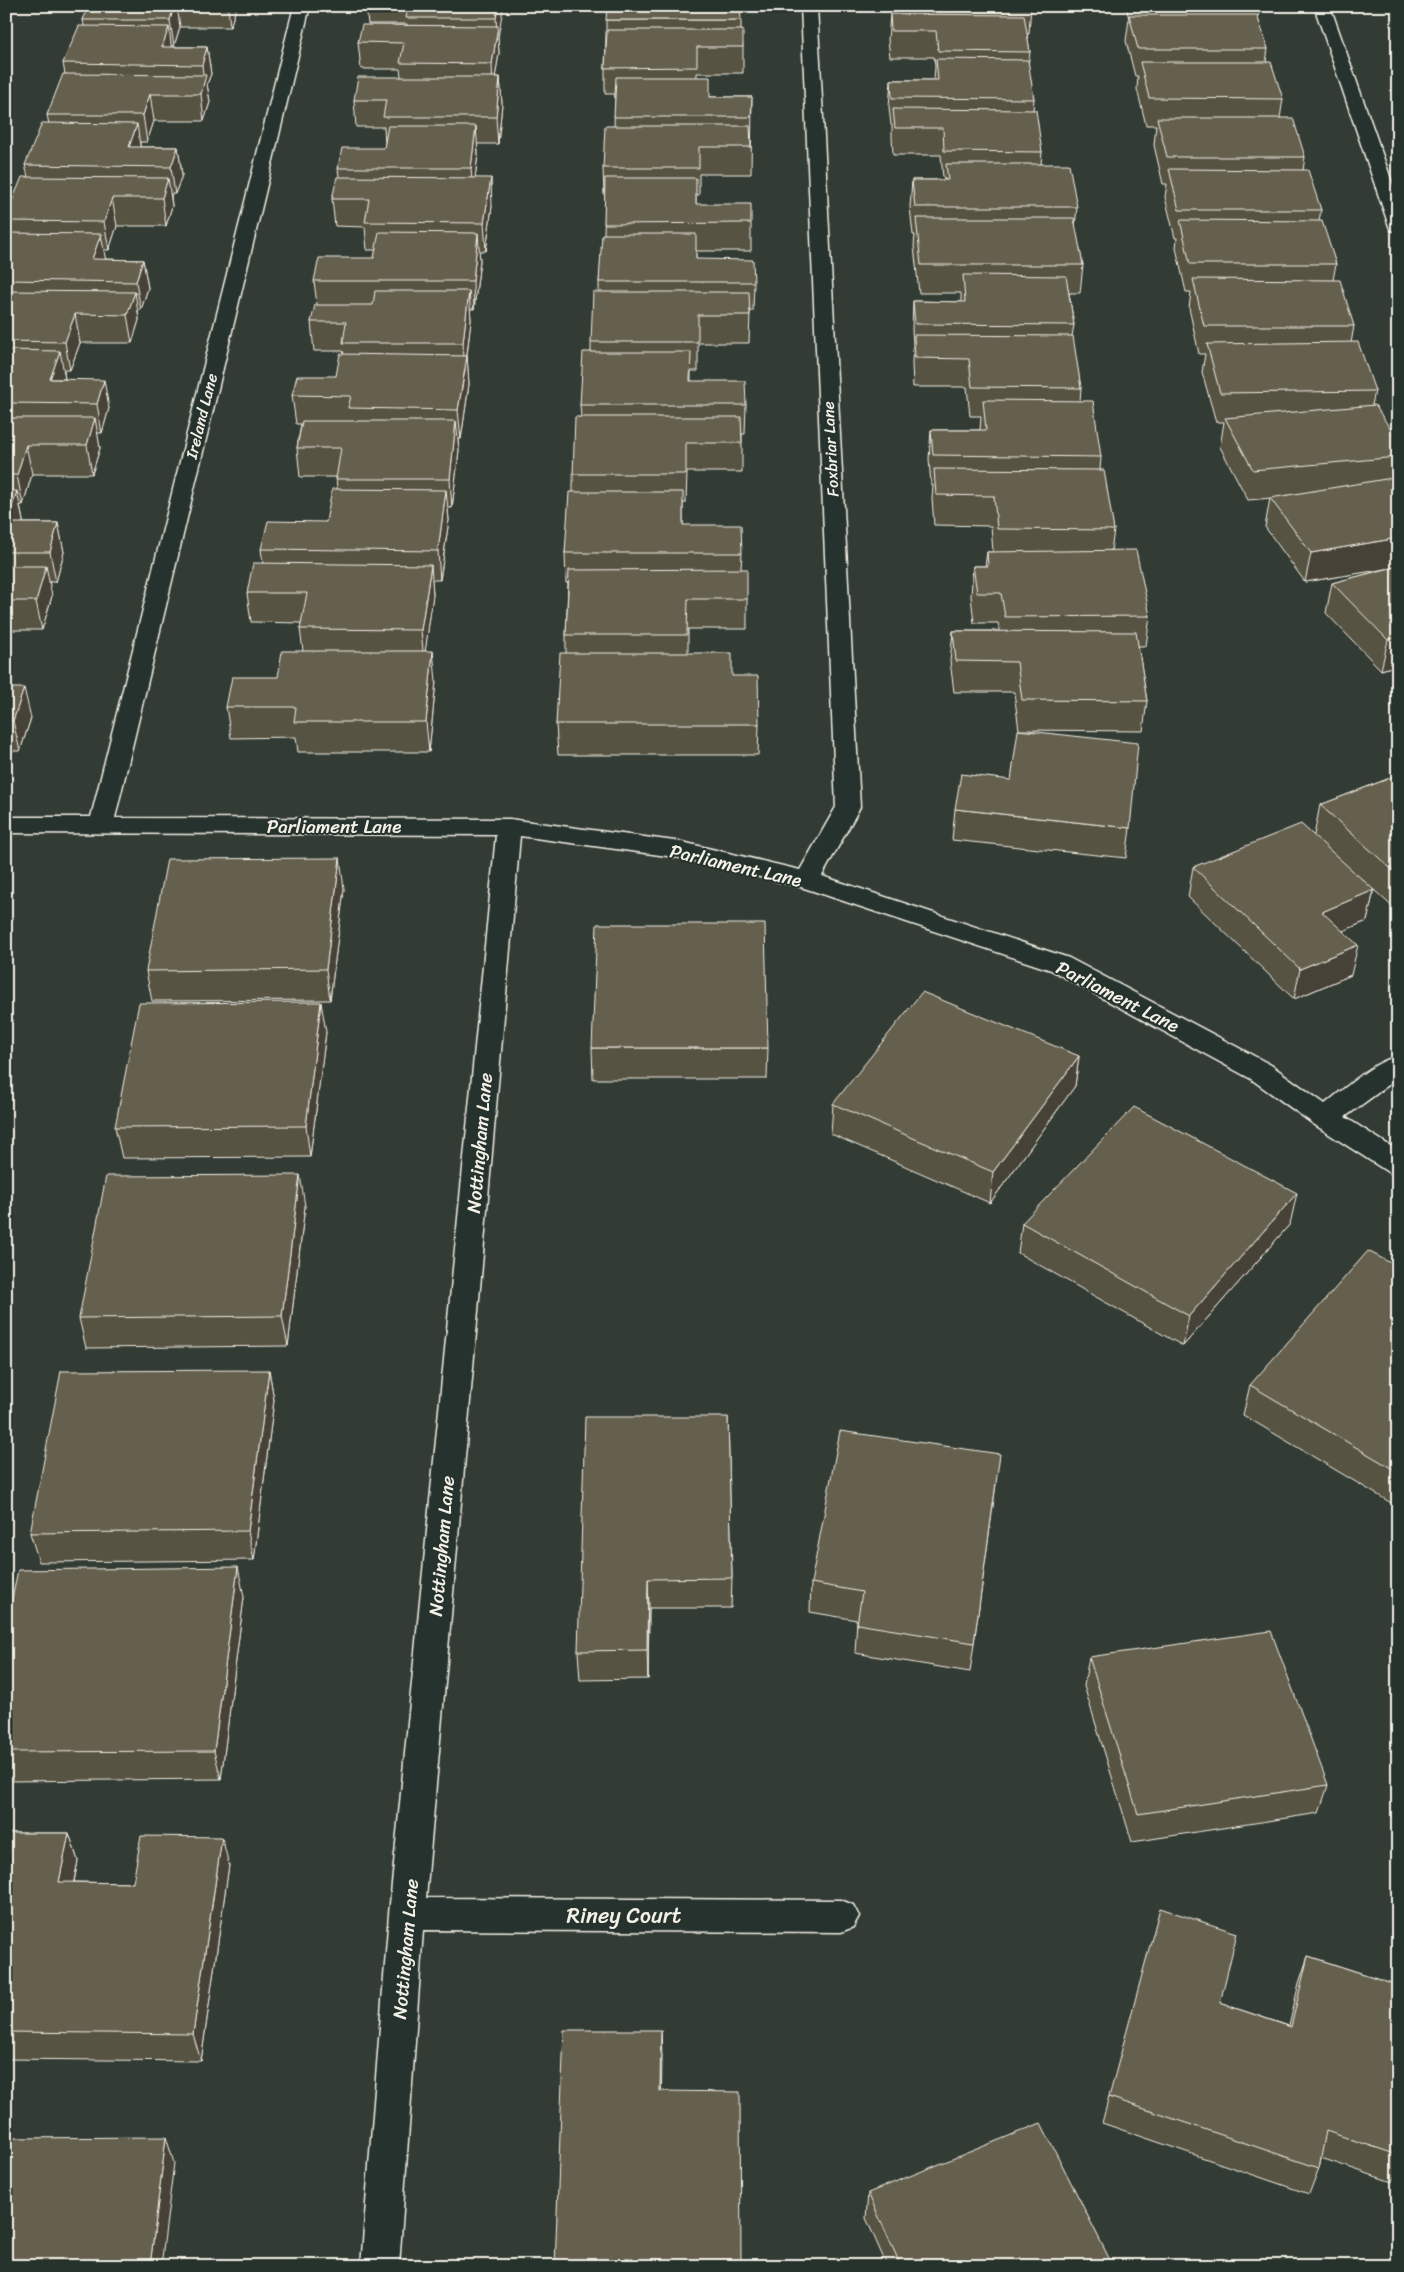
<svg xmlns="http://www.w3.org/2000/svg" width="1404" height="2272" viewBox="0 0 1404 2272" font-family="Sriracha,sans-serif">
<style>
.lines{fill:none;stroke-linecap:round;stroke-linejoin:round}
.street-casing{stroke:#f4f1e8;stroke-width:3}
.street{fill:#26332d;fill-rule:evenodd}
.wall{fill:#575243;stroke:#f4f1e8}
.shaded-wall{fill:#474237;stroke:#f4f1e8}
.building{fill:#655f4e;stroke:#f4f1e8}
.labels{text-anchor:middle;stroke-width:4;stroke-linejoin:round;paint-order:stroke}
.far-street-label{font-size:16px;fill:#f4f1e8;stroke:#26332d}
.street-label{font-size:19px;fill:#f4f1e8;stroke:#26332d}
.near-street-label{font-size:22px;fill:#f4f1e8;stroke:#26332d}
</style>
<rect width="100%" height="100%" fill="#333c34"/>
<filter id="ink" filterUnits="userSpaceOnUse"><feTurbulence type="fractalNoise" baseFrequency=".02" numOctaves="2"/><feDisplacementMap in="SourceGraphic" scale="10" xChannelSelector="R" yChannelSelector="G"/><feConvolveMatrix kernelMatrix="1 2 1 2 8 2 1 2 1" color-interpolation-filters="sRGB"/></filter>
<g filter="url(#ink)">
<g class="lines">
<defs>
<g id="street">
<path d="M294 6H310L115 818 509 819 682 842 800 870 836 807 801 6H817L860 807 822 876 1069 958 1271 1065 1325 1104C1347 1087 1371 1063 1398 1056V1078L1345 1117 1398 1151V1175L1388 1172 1315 1125 1251 1079 1051 970 801 887 682 858 520 836 426 1898 841 1900 853 1905 859 1916 853 1927 841 1932 423 1930 399 2266H361L389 1914 496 835 6 833V817H91Z"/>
<path d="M1314 6H1330L1398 199V232L1391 230 1389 226Z"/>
</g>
</defs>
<use href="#street" class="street-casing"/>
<use href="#street" class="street"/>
</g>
<g class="wall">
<path d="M88 6H235L236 9 230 27H180L174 46H171L172 47H207L211 74 207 84 210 102 204 121H154L147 142H140V147H178L182 175 175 194H171L172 206 166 226H117L109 250H104L105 259 143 260 148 288 141 310H138L139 320 132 343H80L70 370H64L65 379 109 408 102 433H97L100 448 92 474H32L23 505H20L23 521V523H58L64 552 56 582H49L52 596 42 630H6V216L28 177 25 165 49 124 47 115 65 74 63 63 84 26 83 20Z"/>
<path d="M366 6H502L498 37 499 53 495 77H500L502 104 498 144H477L478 154 475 178 492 206 486 251H479L480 261 474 309H470L471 320 467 356 469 384 461 439H458L459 450 452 508H448L449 520 440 580H432L433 595 425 651 436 681 429 752H298L296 737 231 738 226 707 278 677 303 651 300 629 301 623 251 622 247 593 263 564 261 549 326 522 337 489 336 477H300L297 448 301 424H296L292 395 336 376 344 354 343 351H314L311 322 317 305 314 281 374 258 376 250H367L365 227 335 226 332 199 339 177 338 168 384 148 385 144 384 127H356L354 100 401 77 400 69H361L358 42 407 26V24H368Z"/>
<path d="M894 6H1031L1029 34H1027L1030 52 1028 66 1034 99 1033 110 1042 152 1041 164 1077 207 1075 227 1083 265 1080 293H1069L1074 325 1072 336 1081 388 1080 401 1101 457 1100 470 1114 530 1111 551 1150 616 1146 646H1138L1147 701 1143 731 1019 730 1014 692H954L950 661 953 631H1000L998 623H974L971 596 973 566H985L987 552H993L991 526 934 525 932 498 933 485H931L929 459 931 430H980L981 416H970L967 387H913L912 363 913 345 912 330 913 301 961 302V293H919L914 246 915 235H913L910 207 912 180H945V178H943L941 155H893L892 136V125H891L889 107 891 80H934L935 66 934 57H890L888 40 890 14H895Z"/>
<path d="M1126 6H1260L1258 19 1268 49 1266 62 1283 99 1280 118 1305 157 1303 170 1321 210 1319 221 1336 264 1333 280 1354 326 1351 343 1375 391 1372 405 1398 441V665L1381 670 1326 613 1332 583 1390 568 1305 582 1265 527 1270 498H1272L1248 500 1220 447 1224 422H1216L1202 372 1205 354H1199L1189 308 1191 292H1186L1176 248 1177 238H1175L1165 197 1167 184H1163L1154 145 1156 125H1146L1137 89 1138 76H1135L1126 41 1129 19Z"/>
<path d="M606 20H741V30L743 47V73H697V77L710 97H752L751 174H699V195H696V204L751 223V251H696V259L754 282 753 311H750L749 343H698V371H691V381L746 405 745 434H742V472H687L686 503H683V525L742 553 741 569 747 599V629H688V653L732 676 759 724 758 755H558L556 724 566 653V635L568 583H566L565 553 573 492V474L581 417 580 405 591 352V342L599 292V282L604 234 605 195H604L603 168 614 126 615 94H605V68L606 35Z"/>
<path d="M6 688 31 718 20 751H6Z"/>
<path d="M1398 775V912L1374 890 1367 921 1343 931 1351 975 1294 999 1188 897 1193 867 1314 835 1320 805Z"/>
<path d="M955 809 1130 828 1126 858 952 840Z"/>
<path d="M344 889 330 1000 152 1001 146 971Z"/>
<path d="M326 1032 310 1157 122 1158 115 1127Z"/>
<path d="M592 1048H768L767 1079H593Z"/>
<path d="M1079 1056 1075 1086 990 1203 831 1134 833 1104Z"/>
<path d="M305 1206 288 1346 86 1348 79 1318Z"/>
<path d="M1022 1223 1290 1224 1183 1346 1018 1253Z"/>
<path d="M1398 1267V1498L1393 1504 1243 1415 1250 1385Z"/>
<path d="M269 1370 274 1400 254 1560 39 1562 30 1533Z"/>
<path d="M728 1417 732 1578 731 1608H649L648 1679 580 1680 578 1651Z"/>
<path d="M996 1484 970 1672 855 1653 857 1620 810 1612 811 1583Z"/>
<path d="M244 1597 221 1779 6 1781V1628Z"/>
<path d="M1089 1657 1328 1785 1319 1813 1132 1842 1084 1686Z"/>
<path d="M6 1833H69L78 1861 74 1882 133 1883 229 1865 201 2061 6 2059Z"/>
<path d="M1308 1956 1398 1985V2167L1392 2182 1321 2158 1319 2168 1309 2194 1102 2123 1109 2097 1220 2003 1289 2026 1299 1983Z"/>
<path d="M868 2193 1113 2266H887L866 2218Z"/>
</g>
<g class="shaded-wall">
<path d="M174 6H177L180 27 174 46 170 20Z"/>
<path d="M228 6H235L236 9 230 27Z"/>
<path d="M498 6H502L503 9 498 37 499 53 493 91 492 64 497 33 496 18Z"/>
<path d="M169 27 172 53 162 47Z"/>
<path d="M207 47 211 74 207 84 210 102 204 121 201 94 204 82 202 65Z"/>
<path d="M500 77 502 104 498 144 496 117Z"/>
<path d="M150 94 154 121 147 142 143 115Z"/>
<path d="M137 124 141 152 129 147Z"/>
<path d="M476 126 478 154 473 195 471 168Z"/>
<path d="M178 147 182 175 175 194 171 167Z"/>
<path d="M168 178 172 206 166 226 162 198Z"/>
<path d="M491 178 492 206 486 251 484 223Z"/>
<path d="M112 198 117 226 109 250 104 222Z"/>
<path d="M478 233 480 261 474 309 473 281Z"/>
<path d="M101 234 106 262 92 259Z"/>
<path d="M143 260 148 288 141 310 136 282Z"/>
<path d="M469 291 471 320 466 362 467 356 469 384 461 439 458 410 465 370 463 343Z"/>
<path d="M135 292 139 320 132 343 127 315Z"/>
<path d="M75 314 80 343 70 370 65 342Z"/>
<path d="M60 351 65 379H50Z"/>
<path d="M104 380 109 408 102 433 97 404Z"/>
<path d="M95 418 100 448 92 474 87 445Z"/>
<path d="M456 421 459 450 452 508 450 479Z"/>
<path d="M26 445 32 474 23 505 17 475Z"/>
<path d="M446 490 449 520 440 580 438 551Z"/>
<path d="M17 491 23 521 14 552 7 523Z"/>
<path d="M58 523 64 552 56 582 50 552Z"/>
<path d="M1398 538V567L1305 582 1311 553Z"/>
<path d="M431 565 433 595 424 660 421 630Z"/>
<path d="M46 566 52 596 42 630 36 601Z"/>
<path d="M1398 637V665L1381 670 1388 640Z"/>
<path d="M433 651 436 681 429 752 426 722Z"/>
<path d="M24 688 31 718 20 751 13 721Z"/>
<path d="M340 858 344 889 330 1000 326 969Z"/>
<path d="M1374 890 1367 921 1316 942 1322 912Z"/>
<path d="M1358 945 1351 975 1294 999 1300 969Z"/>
<path d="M321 1002 326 1032 310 1157 306 1126Z"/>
<path d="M1079 1056 1075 1086 990 1203 993 1172Z"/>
<path d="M300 1175 305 1206 288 1346 282 1316Z"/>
<path d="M1297 1193 1290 1224 1183 1346 1189 1316Z"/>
<path d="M1398 1320V1340L1389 1330Z"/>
<path d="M269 1370 274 1400 254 1560 248 1531Z"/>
<path d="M1398 1488V1498L1393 1504Z"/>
<path d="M238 1567 244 1597 221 1779 214 1751Z"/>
<path d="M648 1579 649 1608 648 1679 647 1650Z"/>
<path d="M69 1833 78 1861 68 1909 59 1882Z"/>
<path d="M222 1837 229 1865 201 2061 193 2034Z"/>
<path d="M661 2030 662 2057 661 2117 660 2091Z"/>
<path d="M166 2137 174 2163 161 2266H150Z"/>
</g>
<g class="building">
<path d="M88 6H174L170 20H83Z"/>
<path d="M408 6H498L496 18H406Z"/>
<path d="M607 6H740L741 20H606Z"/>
<rect x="898" y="6" width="133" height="1"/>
<path d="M890 14 1024 15 1030 52 938 51 936 31H891Z"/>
<path d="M1129 15H1257L1268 49H1138Z"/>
<path d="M362 25 498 26 492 64 400 63 404 43 358 42Z"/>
<path d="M79 26 169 27 162 47H207L202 65 63 63Z"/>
<path d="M607 30H743V47H697V67L605 68Z"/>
<path d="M936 59 1028 60 1034 99 892 98 891 80H938Z"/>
<path d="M1140 62H1271L1283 99 1149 98Z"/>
<path d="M63 74 206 75 201 94H150L143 115H47Z"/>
<path d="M358 77H500L496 117H383L386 100H354Z"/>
<path d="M616 77H710V97H752L751 117H614Z"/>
<path d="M893 109 1036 110 1042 152 944 151 943 128H895Z"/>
<path d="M1157 118H1293L1305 157H1167Z"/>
<path d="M42 123 137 124 129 147H178L171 167 25 165Z"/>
<path d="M388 126H476L471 168H338L342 148H384Z"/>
<path d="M605 126H750L751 147H699V168H603Z"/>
<path d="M946 164H1069L1077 207H915L912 180H948Z"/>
<path d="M1169 169 1308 170 1321 210H1179Z"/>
<path d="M22 177 168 178 162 198H112L104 222 6 221V216Z"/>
<path d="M337 177 491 178 484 223 365 222 369 199H332Z"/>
<path d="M605 178H696V204H751V223L604 224Z"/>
<path d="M916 218H1074L1083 265H921Z"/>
<path d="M1180 220 1322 221 1336 264H1190Z"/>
<path d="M379 232 478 233 473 281H314L319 258H374Z"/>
<path d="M6 233 101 234 92 259 143 260 136 282 6 280Z"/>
<path d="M602 234H696V259L753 260 754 282H599Z"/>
<path d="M963 275 1066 276 1074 325 915 324 913 301 965 302Z"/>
<path d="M1193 279 1340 280 1354 326H1204Z"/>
<path d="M6 291 135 292 127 315 75 314 65 342 6 341Z"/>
<path d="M375 291H469L463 343H343L346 322H311L315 305H373Z"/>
<path d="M593 292H749L750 315H698V342H591Z"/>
<path d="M914 335 1073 336 1081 388 972 387 969 359 915 358Z"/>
<path d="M1358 342 1375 391 1220 393 1207 344Z"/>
<path d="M6 350 60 351 50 379 104 380 97 404 6 403Z"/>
<path d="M583 352H691L690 381H745L746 405H580Z"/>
<path d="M340 354 467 356 458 410 348 408 351 396 292 395 297 376H336Z"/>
<path d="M983 400 1093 401 1101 457 933 455 931 430H986Z"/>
<path d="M1375 405 1398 441V457L1253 470 1225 418Z"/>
<path d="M575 417H741L742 443H686V474H573Z"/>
<path d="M6 418H95L87 445H26L17 475H6Z"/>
<path d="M302 421H456L450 479H336L341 448H297Z"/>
<path d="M934 469 1104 470 1114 530 997 529 994 496 936 495Z"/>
<path d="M1398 477V538L1311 553 1270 498Z"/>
<path d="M332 489 446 490 438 551 261 549 268 521 326 522Z"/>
<path d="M6 491H17L7 523H58L50 552H6Z"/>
<path d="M569 492H683V525H741L742 553H565Z"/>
<path d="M1136 550 1150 616 1005 617 1001 593H977L973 566H988L987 552Z"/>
<path d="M253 563 431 565 421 630 300 629 307 593H247Z"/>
<path d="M6 566H46L36 601H6Z"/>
<path d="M1398 566V637L1388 640 1332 583Z"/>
<path d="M747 569V599H688L687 635H566L569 570Z"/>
<path d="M953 631 1136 632 1147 701 1022 700 1017 662 956 661Z"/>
<path d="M282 651H433L426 722H294L296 707H226L232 677H278Z"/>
<path d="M560 653H732V676H758L759 724H556Z"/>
<path d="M6 688H24L13 721 6 720Z"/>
<path d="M1018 730 1138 743 1130 828 955 809 961 774 1011 780Z"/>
<path d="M1398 775V875L1320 805Z"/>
<path d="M1301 824 1374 890 1322 912 1358 945 1300 969 1193 867Z"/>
<path d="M340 858 326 969 146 971 167 859Z"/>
<path d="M597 924H765L768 1048H592Z"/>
<path d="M922 992 1079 1056 993 1172 833 1104Z"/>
<path d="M321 1002 306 1126 115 1127 139 1003Z"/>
<path d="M1134 1107 1297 1193 1189 1316 1022 1223Z"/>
<path d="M300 1175 282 1316 79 1318 106 1176Z"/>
<path d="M1368 1251 1398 1267V1320L1389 1330 1398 1335V1472L1250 1385Z"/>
<path d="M269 1370 248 1531 30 1533 61 1371Z"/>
<path d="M585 1417H728L732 1578 648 1579 647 1650 578 1651Z"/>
<path d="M840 1431 1000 1454 974 1643 857 1624 862 1592 811 1583Z"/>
<path d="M238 1567 214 1751 6 1752V1628L18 1570Z"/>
<path d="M1271 1631 1328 1785 1138 1814 1089 1657Z"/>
<path d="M6 1833H69L59 1882 133 1883 141 1836 222 1837 193 2034 6 2032Z"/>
<path d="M1160 1908 1237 1933 1220 2003 1291 2027 1308 1956 1398 1985V2155L1326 2131 1319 2168 1109 2097Z"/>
<path d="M564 2030H661L660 2091 740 2092 741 2266H555Z"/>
<path d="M1041 2123 1113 2266H901L868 2193Z"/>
<path d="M166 2137 150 2266H6V2138Z"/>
</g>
</g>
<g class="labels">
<g class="far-street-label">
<text transform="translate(201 416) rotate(-76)" y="6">Ireland Lane</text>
<text transform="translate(830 449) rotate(-93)" y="6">Foxbriar Lane</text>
</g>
<g class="street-label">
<text x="334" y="833">Parliament Lane</text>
<text transform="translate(736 865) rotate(13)" y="7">Parliament Lane</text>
<text transform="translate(1118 996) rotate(27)" y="7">Parliament Lane</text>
<text transform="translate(479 1143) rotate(-85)" y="7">Nottingham Lane</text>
<text transform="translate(441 1546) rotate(-85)" y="7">Nottingham Lane</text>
<text transform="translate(405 1949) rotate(-85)" y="7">Nottingham Lane</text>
</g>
<g class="near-street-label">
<text x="624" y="1923">Riney Court</text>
</g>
</g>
<rect width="1404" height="2272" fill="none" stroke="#26332d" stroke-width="25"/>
<rect x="12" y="12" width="1379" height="2247" fill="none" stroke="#f4f1e8" stroke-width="2" filter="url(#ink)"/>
</svg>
